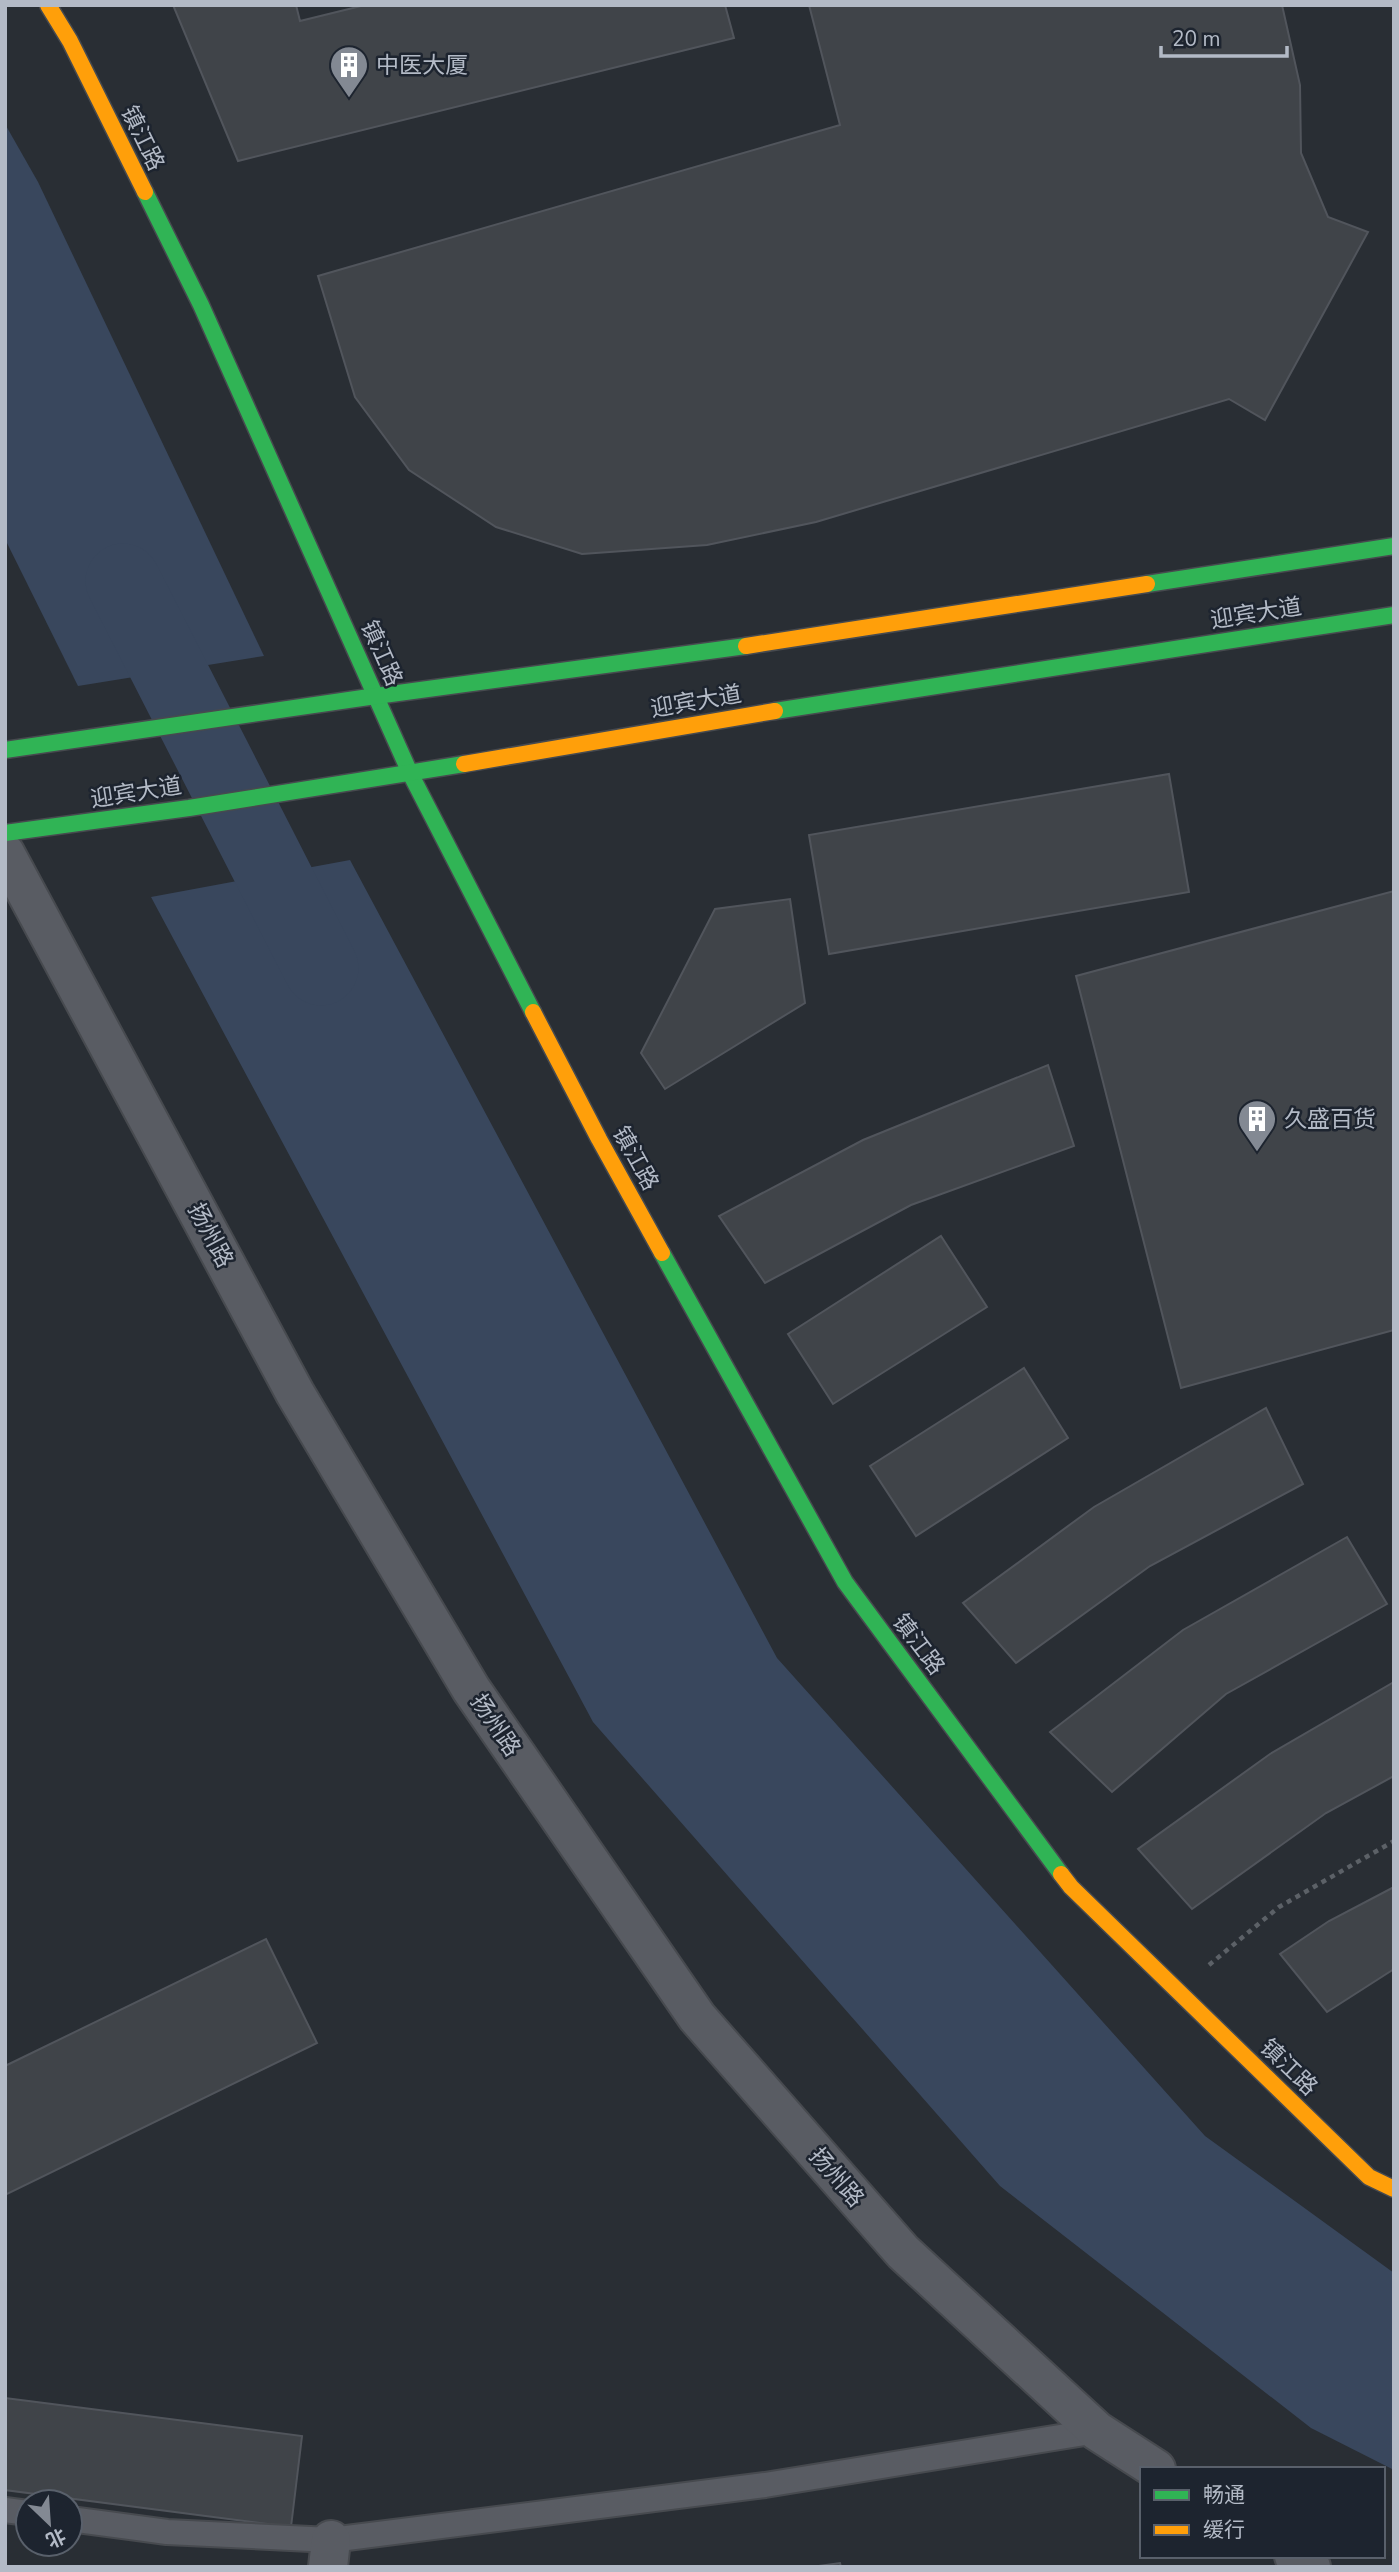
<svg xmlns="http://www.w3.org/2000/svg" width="1399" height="2572" viewBox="0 0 1399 2572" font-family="'Nunito Sans','Noto Sans SC',sans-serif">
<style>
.water{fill:#39475d}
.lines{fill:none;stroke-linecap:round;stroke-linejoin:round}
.river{stroke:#39475d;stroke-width:75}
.building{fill:#404449;stroke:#51555c;stroke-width:2}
.lane-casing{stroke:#474a4f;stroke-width:28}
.street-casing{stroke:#474a4f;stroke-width:42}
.fast-casing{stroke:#474a4f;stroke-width:19}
.slow-casing{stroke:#474a4f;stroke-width:19}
.path{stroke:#5c6167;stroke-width:4.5;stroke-dasharray:5 5;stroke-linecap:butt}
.lane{stroke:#595c63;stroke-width:24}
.street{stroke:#595c63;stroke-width:38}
.fast{stroke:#30b455;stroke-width:16}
.slow{stroke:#ff9f0a;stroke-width:16}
.labels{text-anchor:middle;stroke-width:5;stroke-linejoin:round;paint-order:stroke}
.poi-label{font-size:23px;fill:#b3bac6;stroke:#1d242f;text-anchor:start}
.street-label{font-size:23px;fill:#b3bac6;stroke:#1d242f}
</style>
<rect width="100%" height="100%" fill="#292e34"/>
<g class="water">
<path d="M5 124 38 182 264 656 78 686 5 539Z"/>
<path d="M350 860 777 1658 1205 2136 1394 2273V2470L1311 2428 1000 2186 593 1722 151 897Z"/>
</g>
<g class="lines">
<path class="river" d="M123 581 321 968"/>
</g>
<g class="building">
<path d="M173 5H296L300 21 365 5H725L734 38 238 161Z"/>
<path d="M809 5H1282L1300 85 1301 153 1328 217 1368 232 1265 420 1229 399 816 522 707 545 582 554 496 527 409 470 355 397 318 276 840 125Z"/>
<path d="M1169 774 1189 892 829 954 809 835Z"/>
<path d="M1394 891V1330L1181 1388 1076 976Z"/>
<path d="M790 899 805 1003 665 1089 641 1053 715 909Z"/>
<path d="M1048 1065 1074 1146 911 1205 765 1283 719 1216 863 1140Z"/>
<path d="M941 1236 987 1307 833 1404 788 1334Z"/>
<path d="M1024 1368 1068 1438 916 1536 870 1466Z"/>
<path d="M1266 1408 1303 1484 1150 1566 1016 1663 963 1603 1094 1507Z"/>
<path d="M1347 1537 1387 1604 1226 1694 1112 1792 1050 1732 1183 1630Z"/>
<path d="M1394 1682V1776L1326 1813 1192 1909 1138 1849 1270 1754Z"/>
<path d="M1394 1887V1969L1327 2012 1280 1954 1329 1921Z"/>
<path d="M266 1939 317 2043 5 2195V2066Z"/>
<path d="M5 2398 302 2436 291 2527 5 2490Z"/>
<path d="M840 2563 841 2567H811Z"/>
</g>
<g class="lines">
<defs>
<g id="lane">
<path d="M5 2510 28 2513"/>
<path d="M70 2519 167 2532 331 2540 765 2485 1097 2431"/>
</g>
<g id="street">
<path d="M5 853 295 1393 471 1689 697 2017 903 2252 1097 2431 1156 2469"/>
<path d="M1294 2556 1311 2567"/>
<path d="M328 2567 331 2540"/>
</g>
<g id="fast">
<path d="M145 192 201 305 410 773 533 1012"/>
<path d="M1147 584 1394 546"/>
<path d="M775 711 1394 615"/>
<path d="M5 750 376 696 746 646"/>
<path d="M5 833 189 808 464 764"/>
<path d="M662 1253 845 1582 1061 1874"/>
</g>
<g id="slow">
<path d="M48 5 70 41 145 192"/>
<path d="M746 646 1147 584"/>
<path d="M464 764 775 711"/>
<path d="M533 1012 599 1139 662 1253"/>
<path d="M1061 1874 1071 1887 1369 2177 1394 2189"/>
</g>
</defs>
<use href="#lane" class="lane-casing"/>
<use href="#street" class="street-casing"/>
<use href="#fast" class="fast-casing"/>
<use href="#slow" class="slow-casing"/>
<path class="path" d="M1209 1965 1279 1907 1394 1841"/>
<use href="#lane" class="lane"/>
<use href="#street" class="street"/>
<use href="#fast" class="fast"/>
<use href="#slow" class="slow"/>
</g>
<defs>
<symbol id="building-pin" viewBox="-11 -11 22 30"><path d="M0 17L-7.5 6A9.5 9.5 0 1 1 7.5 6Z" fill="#838993" stroke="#1d242f"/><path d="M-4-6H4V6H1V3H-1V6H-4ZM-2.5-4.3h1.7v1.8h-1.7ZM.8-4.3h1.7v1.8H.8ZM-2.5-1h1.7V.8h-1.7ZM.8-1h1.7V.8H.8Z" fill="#fff"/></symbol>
</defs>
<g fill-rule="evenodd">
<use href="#building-pin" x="327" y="43" width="44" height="60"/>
<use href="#building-pin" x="1235" y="1097" width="44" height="60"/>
</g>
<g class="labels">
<g class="poi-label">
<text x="376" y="73">中医大厦</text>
<text x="1284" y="1127">久盛百货</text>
</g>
<g class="street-label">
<text transform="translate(143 138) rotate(64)" y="8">镇江路</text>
<text transform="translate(1256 613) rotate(-9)" y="8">迎宾大道</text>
<text transform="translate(382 653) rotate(66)" y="8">镇江路</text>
<text transform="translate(696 701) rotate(-10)" y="8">迎宾大道</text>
<text transform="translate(136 792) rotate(-9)" y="8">迎宾大道</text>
<text transform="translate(636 1158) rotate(61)" y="8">镇江路</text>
<text transform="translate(211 1235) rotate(62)" y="8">扬州路</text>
<text transform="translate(919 1644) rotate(53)" y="8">镇江路</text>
<text transform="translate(496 1725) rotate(56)" y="8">扬州路</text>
<text transform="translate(1289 2067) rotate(44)" y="8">镇江路</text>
<text transform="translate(837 2177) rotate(49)" y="8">扬州路</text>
</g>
</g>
<rect width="1399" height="2572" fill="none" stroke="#b3bac6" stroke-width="14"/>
<rect x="1140" y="2467" width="245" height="91" fill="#1d242f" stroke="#59606b" stroke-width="2"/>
<rect x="1154" y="2490" width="35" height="10" fill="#30b455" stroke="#59606b" stroke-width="2"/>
<text x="1203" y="2502" font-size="21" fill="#b3bac6">畅通</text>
<rect x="1154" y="2525" width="35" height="10" fill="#ff9f0a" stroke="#59606b" stroke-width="2"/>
<text x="1203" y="2537" font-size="21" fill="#b3bac6">缓行</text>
<g transform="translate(49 2523) rotate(155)"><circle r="33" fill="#1d242f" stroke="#59606b" stroke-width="2"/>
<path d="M0-5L12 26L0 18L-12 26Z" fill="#838993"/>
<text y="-10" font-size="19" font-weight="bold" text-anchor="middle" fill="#b3bac6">北</text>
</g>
<path d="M1161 46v10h126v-10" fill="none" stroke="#b3bac6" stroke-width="3.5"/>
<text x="1172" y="46" font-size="21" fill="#b3bac6" stroke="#1d242f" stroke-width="5" paint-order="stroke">20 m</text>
</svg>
